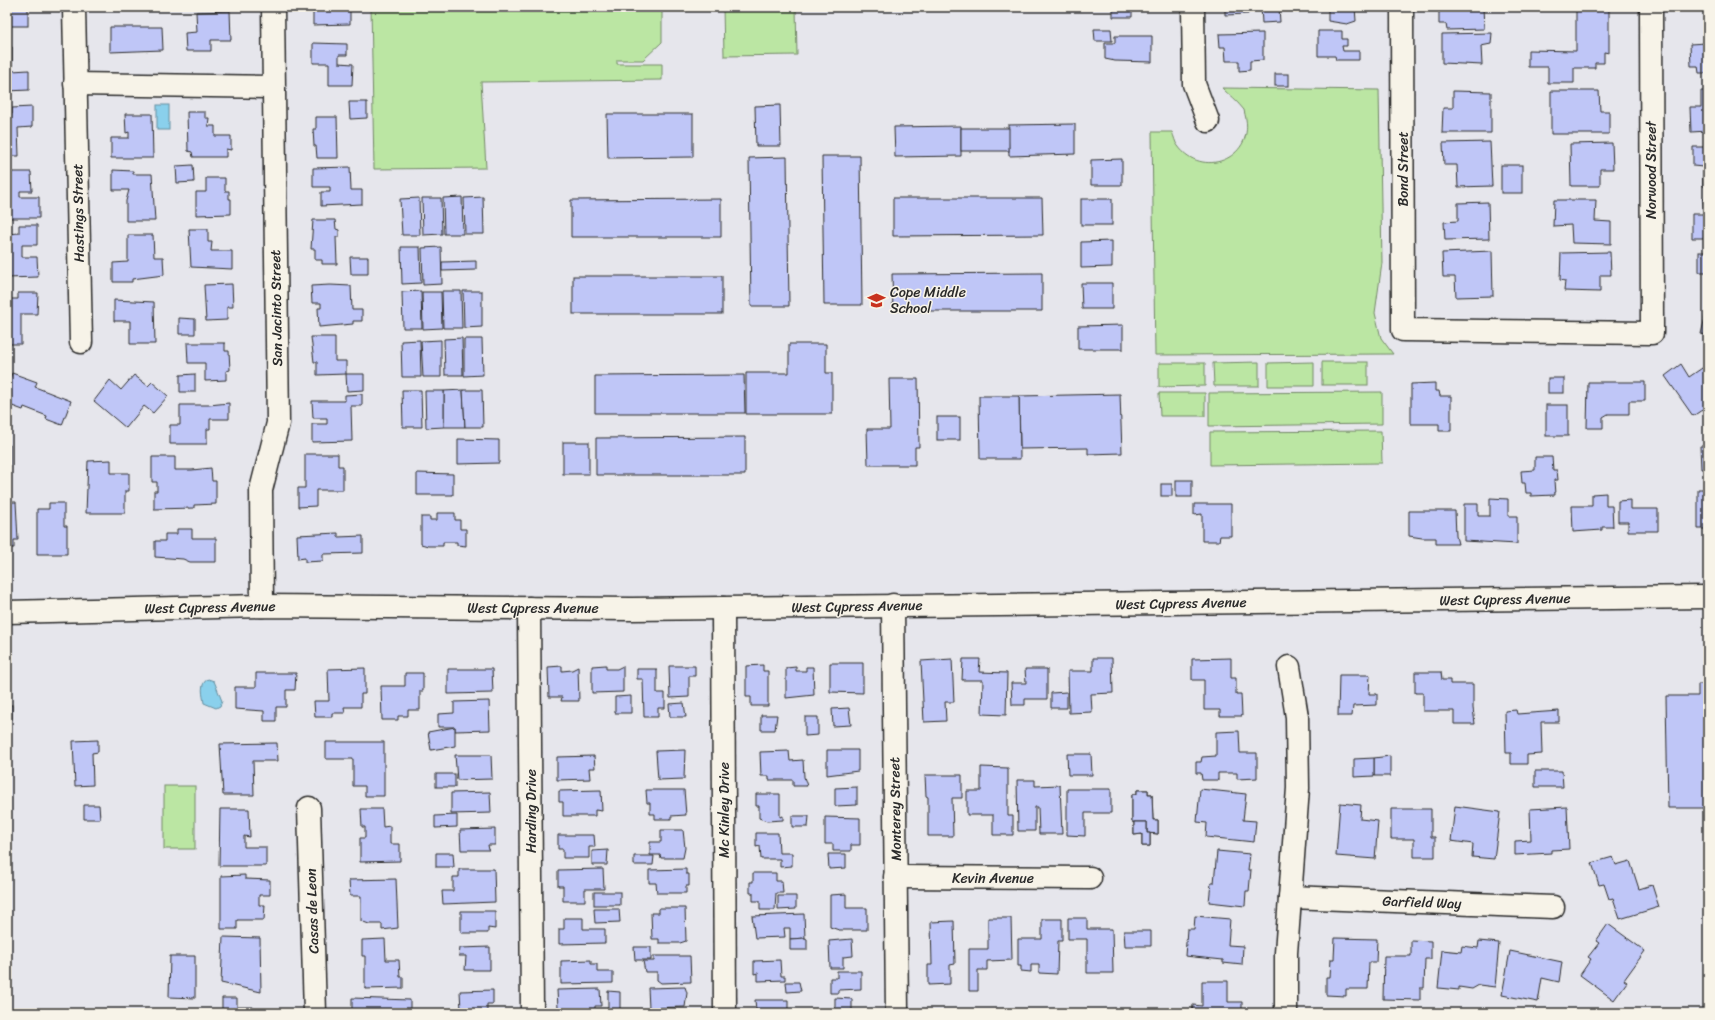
<svg xmlns="http://www.w3.org/2000/svg" width="1715" height="1020" viewBox="0 0 1715 1020" font-family="Sriracha,sans-serif">
<style>
.green{fill:#bbe6a3;stroke:#738867}
.water{fill:#8ad0ec;stroke:#648e9f}
.building{fill:#bfc6f7;stroke:#2b2b2b}
.lines{fill:none;stroke-linecap:round;stroke-linejoin:round}
.minor-casing{stroke:#2b2b2b;stroke-width:25}
.major-casing{stroke:#2b2b2b;stroke-width:25}
.minor{stroke:#f7f3e8;stroke-width:22}
.major{stroke:#f7f3e8;stroke-width:22}
.labels{text-anchor:middle;stroke-width:3;stroke-linejoin:round;paint-order:stroke}
.street-label{font-size:14px;fill:#2b2b2b;stroke:#f7f3e8}
.poi-label{font-size:14px;fill:#2b2b2b;stroke:#f7f3e8;text-anchor:start}
</style>
<rect width="100%" height="100%" fill="#e6e6ec"/>
<filter id="ink" filterUnits="userSpaceOnUse"><feTurbulence type="fractalNoise" baseFrequency=".025" numOctaves="2"/><feDisplacementMap in="SourceGraphic" scale="8" xChannelSelector="R" yChannelSelector="G"/><feConvolveMatrix kernelMatrix="1 2 1 2 8 2 1 2 1" color-interpolation-filters="sRGB"/></filter>
<g filter="url(#ink)">
<g class="green">
<path d="M371 7H662V42L643 60H617V64H662V80L481 82 486 168 374 169Z"/>
<path d="M723 7H796L797 55 724 56Z"/>
<path d="M1222 88 1379 90 1382 263 1375 313 1381 338 1393 354 1155 355 1152 132H1172C1174 136 1175 143 1178 146 1202 179 1253 159 1246 119 1245 116 1245 113 1244 110 1238 102 1229 95 1222 88Z"/>
<path d="M1259 362V386H1214L1213 363Z"/>
<path d="M1314 362V386H1268V363Z"/>
<rect x="1322" y="362" width="46" height="23"/>
<path d="M1159 363H1205V386L1159 387Z"/>
<path d="M1382 392V424L1209 426V393Z"/>
<path d="M1159 393H1205V416H1160Z"/>
<path d="M1381 431 1382 463 1210 465V432Z"/>
<rect x="164" y="786" width="31" height="63"/>
</g>
<g class="water">
<rect x="157" y="105" width="12" height="25"/>
<path d="M208 679 214 681 222 701 220 706 216 708 204 703C203 695 199 684 208 679Z"/>
</g>
<g class="building">
<rect x="7" y="7" width="21" height="19"/>
<path d="M313 7H350V24L313 25Z"/>
<path d="M1113 7H1147V9H1132V17H1113Z"/>
<path d="M1225 7H1248V14L1225 15Z"/>
<path d="M1261 7H1279L1280 22 1262 23Z"/>
<path d="M1328 7H1355L1356 21 1347 24 1328 21Z"/>
<path d="M1439 7H1483L1484 29 1447 30 1446 24H1439Z"/>
<path d="M1576 7H1609V53L1604 52V63H1595V68H1574V83H1548V67H1528V50L1576 51Z"/>
<path d="M1705 8H1708V73H1699L1698 66H1691L1690 44 1706 43Z"/>
<path d="M230 11 231 40H211V51H186L185 33 197 32 196 12Z"/>
<path d="M110 27H162L163 50 110 52Z"/>
<path d="M1094 29H1111L1112 41H1095Z"/>
<path d="M1318 31H1342V39H1347V46H1342L1343 51H1359V60H1336L1335 56H1318Z"/>
<path d="M1263 33V60L1250 61V70L1239 71V61H1226L1225 47H1220L1219 34Z"/>
<path d="M1492 33 1491 44 1481 46 1482 65 1442 63V34Z"/>
<path d="M1115 36H1152V62L1115 61 1105 59V43H1115Z"/>
<path d="M313 43 347 44V55H339V63L353 64 352 85H329V63H313Z"/>
<path d="M7 47H12V71L29 70V90L7 91Z"/>
<rect x="1275" y="74" width="14" height="12"/>
<path d="M1453 91 1491 92V133H1442L1443 108H1453Z"/>
<path d="M1551 91H1599L1600 111H1609V134H1551Z"/>
<path d="M1701 91H1708V131L1691 132 1690 107H1701Z"/>
<path d="M349 102H367V118L350 119Z"/>
<path d="M780 105 781 146H756L755 106Z"/>
<path d="M32 107V127L18 128 19 156H7V114H12V108Z"/>
<path d="M187 112H205V118H209L208 126H215V136H231V150L226 149V157H193L192 152 188 151Z"/>
<path d="M125 114H152L153 158H111V138H129V132L126 133Z"/>
<path d="M607 114H693V157L608 158Z"/>
<path d="M316 117H337L338 158H317L316 146H314L313 129H316Z"/>
<path d="M1075 124V154L1009 156 1008 125Z"/>
<path d="M961 126V156L895 157 894 127Z"/>
<rect x="961" y="128" width="48" height="23"/>
<path d="M1490 142 1492 186 1458 187 1457 165H1444L1443 143Z"/>
<path d="M1612 143 1613 169H1600V186H1571L1570 144Z"/>
<path d="M1693 147H1708V187L1703 186V167L1693 166Z"/>
<path d="M822 156H860L862 305H824Z"/>
<path d="M787 157 789 306H751L749 158Z"/>
<path d="M1122 159V185H1091V160Z"/>
<path d="M193 165 194 182 177 183 176 166Z"/>
<rect x="1501" y="165" width="21" height="28"/>
<path d="M350 167 351 190H362V204L321 206V192H330V187H313V168Z"/>
<path d="M113 170 133 171V174H152L155 221H126V201L129 190H113Z"/>
<path d="M7 172H31L32 191H20V197H39V218H7Z"/>
<path d="M206 178H225V191H229V199H231V214L196 215V192H206Z"/>
<path d="M462 197 463 234H444L443 198Z"/>
<path d="M483 197 484 234H465L464 198Z"/>
<path d="M419 198 420 235H402L400 199Z"/>
<path d="M422 198H441L442 234 423 235Z"/>
<path d="M893 198H1042L1043 235 893 236Z"/>
<path d="M1708 198V238H1692V214H1704L1703 199Z"/>
<path d="M721 199V237H571V200Z"/>
<rect x="1081" y="199" width="31" height="26"/>
<path d="M1554 200H1596L1595 221 1611 222V244L1572 243 1571 225 1553 226Z"/>
<path d="M1488 202 1489 239 1445 240 1444 222 1458 221V203Z"/>
<path d="M313 220H335L336 229 339 230V237H336L337 264H322V260H315V249H311Z"/>
<path d="M19 225H37V245H22V257H37L38 277 7 278V234L19 233Z"/>
<path d="M189 229H208V242H212L211 251H232V269L191 267Z"/>
<path d="M128 235H153L154 257H163L164 275 132 279V282H113V263L128 262Z"/>
<path d="M1112 241V267L1081 268V242Z"/>
<path d="M401 247H420L421 283 402 284Z"/>
<path d="M441 247 442 284 423 285 422 248Z"/>
<path d="M1492 251 1493 296 1456 297 1455 277H1443L1442 253Z"/>
<path d="M1610 252 1611 275H1600V292L1564 291 1565 281 1560 280 1561 253Z"/>
<rect x="1699" y="252" width="9" height="20"/>
<path d="M350 257H368V274H351Z"/>
<path d="M476 261V270L442 271V262Z"/>
<path d="M1042 273V311H893L892 274Z"/>
<rect x="573" y="276" width="149" height="38"/>
<path d="M1081 283H1112V309H1082Z"/>
<path d="M232 284 233 307H227V320L206 321 204 285Z"/>
<path d="M330 285 351 286 352 310H362V321H353V324L319 327 318 308H321V303H312L311 286Z"/>
<path d="M421 291 422 328H403L402 292Z"/>
<path d="M442 291H461L462 328H443Z"/>
<path d="M463 291H482V327L464 328Z"/>
<path d="M422 292H441L442 328 423 329Z"/>
<path d="M18 293H38L37 314H21V344H7V299H18Z"/>
<path d="M114 300 154 302 155 344H130V321H114Z"/>
<path d="M1707 309H1708V335L1701 334Z"/>
<path d="M179 318 195 319V334H179Z"/>
<path d="M1123 325V349H1078V326Z"/>
<path d="M311 337H335V361H346V374L317 375V362H314Z"/>
<path d="M462 338 463 375H445L444 339Z"/>
<path d="M464 339H482L483 375 464 376Z"/>
<path d="M420 340 421 377H402L401 341Z"/>
<path d="M441 340V377H423L421 341Z"/>
<path d="M187 343H225V351H229L230 370 226 371V380L205 381V363H188Z"/>
<path d="M789 344H826V373H832V414H746V373H789Z"/>
<path d="M1681 364 1689 377 1708 364V406L1693 416 1665 376Z"/>
<path d="M12 373 37 382 35 387 71 401 62 425 46 419 47 416 24 407 23 410 7 404V387Z"/>
<path d="M195 374V392H180V375Z"/>
<path d="M346 374H364V390L347 391Z"/>
<path d="M134 375 148 386 152 382 168 396 153 413 144 406 126 428 94 401 110 380 121 390Z"/>
<path d="M744 375 745 413H595V376Z"/>
<rect x="1548" y="378" width="16" height="15"/>
<path d="M889 379H918L919 447H915V465H868L867 429H890Z"/>
<path d="M1588 382H1645V401H1629V414H1608L1603 417V428H1587Z"/>
<path d="M1435 383V391H1439L1440 396H1451V431H1439V424H1411V384Z"/>
<path d="M402 390H421L422 427H403Z"/>
<path d="M463 390 465 427H444V391Z"/>
<path d="M463 390H482L483 427H465Z"/>
<path d="M425 391H444V427L426 428Z"/>
<path d="M362 394V406H351L352 441 312 442V424H327V418H313L312 401H345V395Z"/>
<path d="M1120 394 1122 453 1088 454V448L1020 449 1019 396Z"/>
<path d="M979 396H1019L1020 459H980Z"/>
<path d="M229 403V419H210V429H207V444H170V425H180V405H209Z"/>
<rect x="1546" y="405" width="22" height="31"/>
<rect x="937" y="417" width="23" height="23"/>
<path d="M745 437V475H596V438Z"/>
<path d="M458 439 499 440V463L458 464Z"/>
<rect x="563" y="442" width="26" height="32"/>
<path d="M7 444 10 445V466H7Z"/>
<path d="M1700 446H1708V469H1701Z"/>
<path d="M305 454H338V466H343V490H316V506L298 507V488H305Z"/>
<path d="M152 457H175V470H192L211 468 212 481H216V504L194 505V508L154 509V491H157V482H152Z"/>
<path d="M1535 457H1552L1553 470H1557L1558 480H1554L1555 495 1531 496V493H1526L1525 483H1522L1521 471 1535 470Z"/>
<path d="M111 460V473H129V491H125V513H86L88 461Z"/>
<path d="M417 473 453 474V495H417Z"/>
<rect x="1176" y="480" width="16" height="17"/>
<rect x="1161" y="484" width="11" height="12"/>
<path d="M1704 485H1708V534H1706V529H1698V489H1704Z"/>
<path d="M1606 493V506H1612L1613 527H1602V530L1573 532 1572 506H1592V494Z"/>
<path d="M1490 498 1508 499V516H1517V544L1464 541V504H1478V516H1490Z"/>
<path d="M1630 500V509H1658V531H1628V522H1618V501Z"/>
<path d="M7 502H16L18 540H14V548H7Z"/>
<path d="M49 503H64V526H67V554H37V509H49Z"/>
<path d="M1194 504H1231V536H1220L1219 541H1202V514L1194 515Z"/>
<path d="M1409 511H1455L1456 536 1458 544H1436V538H1422L1409 536Z"/>
<path d="M437 513H455V520H460V529H466V546L457 545V542H443V546H428L421 544V517H430V520H437Z"/>
<path d="M177 529H192V538H216V562H190L183 559 155 557V541H165V534H177Z"/>
<path d="M338 533V537L363 536V553L323 554V561L305 562V558L298 559 297 535Z"/>
<path d="M1093 658H1112L1113 693 1091 694 1092 712 1069 713 1068 671H1093Z"/>
<path d="M1231 658V678H1236V694H1241L1242 716H1220V710H1204V680H1192V659Z"/>
<path d="M952 659 954 702H945L946 721 924 722 921 661Z"/>
<path d="M963 659H980L979 672 1007 673 1006 715 982 714 983 680H962Z"/>
<path d="M830 663H863V693L830 692Z"/>
<path d="M606 665V669H617L623 666V692L592 693V666Z"/>
<path d="M763 665V671H768V706H751V697H746V666Z"/>
<path d="M562 666V671L572 670 578 667 579 701H561L562 697H549L548 667Z"/>
<path d="M669 666H695V676H689V697L670 698Z"/>
<path d="M796 667V671H806V667H813L814 695 786 698V668Z"/>
<path d="M365 668V694H361V707H344L345 713H332V717H315L314 701H329L328 669Z"/>
<path d="M448 669H492L493 693 448 694Z"/>
<path d="M637 669H657V693H665V708H658V717H644L643 679H637Z"/>
<path d="M1025 669H1047V699H1025V705H1012L1011 683H1026Z"/>
<path d="M1415 672H1441L1442 680H1450V684H1473V708L1475 724H1454V711H1423V693H1415Z"/>
<path d="M256 673H296L295 690H286V707H276V721H264V711L235 709V687H256Z"/>
<path d="M405 673H423V691H420V710H408V716H398V720H382L381 686H405Z"/>
<path d="M1339 675H1370L1369 694H1377V705L1353 706 1352 716H1338Z"/>
<path d="M1698 684H1708V808H1668L1666 696H1698Z"/>
<path d="M1067 692V708H1051V693Z"/>
<path d="M631 696V713H615V697Z"/>
<path d="M489 701 490 730 455 731V727H438V714L454 713V702Z"/>
<path d="M684 703 686 717H670L669 704Z"/>
<rect x="7" y="705" width="5" height="14"/>
<path d="M849 708 851 725 833 726 832 709Z"/>
<path d="M1516 710 1517 714 1559 711V722H1541L1542 754 1527 755V764H1511V753H1506L1505 711Z"/>
<path d="M761 715H777L775 730H761Z"/>
<path d="M805 717H818V735L805 736Z"/>
<path d="M455 727V746L431 750 428 732Z"/>
<path d="M1239 731 1240 753H1257V778L1237 779V773H1218V780H1202L1201 773H1196V762H1201L1202 757 1216 756V732Z"/>
<path d="M98 740V752L92 753 93 785 75 786 73 741Z"/>
<path d="M326 742H384V796H365V786H353V759H326Z"/>
<path d="M277 743 278 761H253L254 795H223L220 744Z"/>
<path d="M685 750 684 779 658 780 656 751Z"/>
<path d="M827 750H858V771L827 775Z"/>
<path d="M789 751 790 761 803 760 804 777 807 786H793V780H769V776H761L760 752Z"/>
<path d="M1067 754H1091L1092 775H1068Z"/>
<path d="M455 755H491L492 779 457 780Z"/>
<path d="M594 756 595 768H589L590 779 557 780V757Z"/>
<path d="M1390 756V776H1374V758Z"/>
<path d="M1374 758V776L1354 777V759Z"/>
<path d="M981 767 1008 768V816H1013V835H993V815H967V791H981Z"/>
<path d="M1535 771H1562L1563 787H1535Z"/>
<rect x="436" y="774" width="19" height="13"/>
<path d="M925 775H962V798H952L953 836H928V797L926 796Z"/>
<path d="M1017 780H1035V786L1060 785 1062 834H1039L1038 807H1035V831H1018Z"/>
<path d="M857 787V805L835 806V788Z"/>
<path d="M1067 789H1111V813H1085V836L1067 835Z"/>
<path d="M1200 789 1246 794 1243 820 1256 821 1254 842 1206 837 1207 823 1197 822Z"/>
<path d="M601 790 602 811 595 810V816H563V802H559V791Z"/>
<path d="M646 790H684L686 815 671 816V819H655V814H650V803H647Z"/>
<path d="M1137 790H1148V794H1152L1153 820H1158V834L1150 833V846H1142V834L1134 835V822H1132V794H1137Z"/>
<path d="M1137 790H1148V794H1152L1153 820H1158V834L1147 833V822H1132V794H1137Z"/>
<path d="M490 792 491 813 451 814V793Z"/>
<path d="M756 794H780V817L783 816V820L767 821 759 818V806H756Z"/>
<path d="M1340 803 1361 805 1360 819 1378 821 1375 859 1336 856Z"/>
<path d="M84 805H99L100 819H84Z"/>
<path d="M1455 806 1500 812 1494 859 1472 857 1473 844 1451 841Z"/>
<path d="M1567 807 1569 849 1551 850V853L1515 855V841L1531 840 1530 809Z"/>
<path d="M220 809H249L250 837 244 836V847H266V866H219Z"/>
<path d="M361 809H382L383 827 390 826V844H400V861L360 862V838H365V827H362Z"/>
<path d="M1391 809H1431V837H1435V857H1414V839H1391Z"/>
<path d="M457 815V827L435 828V816Z"/>
<path d="M792 816H809L808 827H792Z"/>
<path d="M825 817 860 818V845H851V851H833V844H825Z"/>
<path d="M1134 822H1147V833H1150V846H1142V834L1134 835Z"/>
<path d="M495 829V845H488L489 850H461L460 830Z"/>
<path d="M661 830H683L685 848 683 858H661L660 855H650V842H661Z"/>
<path d="M756 833H778L779 853H792V866L780 867V859H761L760 846 756 847Z"/>
<path d="M558 835H594L595 847H589V858H563V849H558Z"/>
<path d="M608 850 607 865H592V851Z"/>
<path d="M1217 851 1250 854 1248 870H1251L1249 891H1246L1245 906 1209 902 1211 883H1214Z"/>
<path d="M436 853H453L454 867H436Z"/>
<path d="M828 854H846V868L829 869Z"/>
<path d="M634 856H654L653 865H634Z"/>
<path d="M1613 857 1616 865 1630 861 1639 889 1652 885 1659 907 1620 919 1613 898 1609 899 1604 884 1599 885 1592 863Z"/>
<path d="M459 869H494L495 902 443 904 442 891H453V877H459Z"/>
<path d="M603 869 604 889H585V901H563V886H558V870Z"/>
<path d="M686 869V874H689V886H686V893H657L656 883H649V870Z"/>
<path d="M753 873H776V881H782L783 893H776L775 910H760V901H753V893H750V882H753Z"/>
<path d="M245 875V879L270 880V895H259V905H265L264 920H237V929H221V876Z"/>
<path d="M396 879 398 928 382 930V924H369L361 921V896H350L349 880Z"/>
<rect x="594" y="892" width="26" height="13"/>
<path d="M846 894V908H867V930H839L830 927V895Z"/>
<path d="M778 896H796V909L778 910Z"/>
<path d="M659 908H685L686 941 680 943H659V939H652L651 913H659Z"/>
<path d="M594 909H619L620 922 595 923Z"/>
<path d="M461 911H495V929L488 928V933H461Z"/>
<path d="M804 914 805 938 790 939V928H784L785 937 755 938 752 916Z"/>
<path d="M1195 916 1230 919 1228 945 1243 946 1242 965 1223 963V960L1185 956 1187 929H1194Z"/>
<path d="M564 918H583V929H605V943L559 944V929H564Z"/>
<path d="M988 918H1011L1012 960 987 961V970H978V991H969V949H988Z"/>
<path d="M1068 918H1087V929H1112L1113 973H1087V939H1068Z"/>
<path d="M1042 919H1062V941H1058L1057 974 1039 973V965H1031V972L1021 971V966H1018V939H1042Z"/>
<path d="M954 921 955 964 950 965V984L928 985V965H932L931 922Z"/>
<path d="M1608 924 1645 951 1624 980 1627 982 1614 1000 1580 975 1591 959 1588 957 1599 943 1596 941Z"/>
<path d="M1124 931H1151V946H1125Z"/>
<path d="M223 937 260 938 261 992 221 983Z"/>
<path d="M805 938 807 939V950H790V939Z"/>
<path d="M1335 938 1377 939 1376 962H1369L1368 989H1346V996L1326 995V977H1330L1331 959H1334Z"/>
<path d="M385 939 386 960H399L400 977H403V988L365 989V956H362V940Z"/>
<path d="M852 939 853 956 843 957V968H830L829 941Z"/>
<path d="M1411 940 1431 941V959H1425L1424 988H1420V1000L1383 999 1384 956H1411Z"/>
<path d="M1479 941 1499 943 1495 987 1479 985 1472 989 1459 987V990L1438 988 1442 950 1461 952 1462 946 1478 948Z"/>
<path d="M490 947V970H465L466 956H459L460 948Z"/>
<path d="M634 947H651V960H635Z"/>
<path d="M1510 951 1562 962 1559 982 1542 978 1538 1002 1502 995Z"/>
<path d="M170 956H195V998L169 997Z"/>
<path d="M654 956H690L691 982 661 983 657 980V972H645L643 961H654Z"/>
<path d="M591 960V964H597V972H613V983L561 984V961Z"/>
<path d="M780 960 781 976H785V980L758 981V973L754 974V961Z"/>
<path d="M837 971H861V989L838 990V993H830V978H837Z"/>
<path d="M1202 981H1228V1002H1242V1013H1192L1193 1005 1202 1006Z"/>
<path d="M786 982H799L801 991 787 992Z"/>
<path d="M685 987 687 993 685 1007 649 1008 648 988Z"/>
<path d="M600 989 601 1006H595V1013L560 1012V1008H558L557 990Z"/>
<path d="M493 990V1004H487V1013H498H454V1010H461L460 991Z"/>
<path d="M608 991 620 992V1013H597V1011H608Z"/>
<path d="M222 998H237V1007H253V1013H222Z"/>
<path d="M352 998 410 1000V1013H352Z"/>
<path d="M835 998 852 999V1013H835Z"/>
<path d="M755 1000H788V1010H782V1013H760V1010H756Z"/>
</g>
<g class="lines">
<defs>
<g id="minor">
<path d="M74 7 81 342"/>
<path d="M1193 7 1194 84 1208 121"/>
<path d="M1402 7 1403 330 1652 333 1651 7"/>
<path d="M75 84 273 87"/>
<path d="M893 605 897 1013"/>
<path d="M262 606 261 490 278 423 273 7"/>
<path d="M529 608 532 1013"/>
<path d="M723 608 725 1013"/>
<path d="M309 808 315 1013"/>
<path d="M895 877 1090 878"/>
<path d="M1290 897 1553 907"/>
<path d="M1286 1013V953L1298 788 1297 717 1289 667"/>
</g>
<path id="major" d="M7 612 262 606 632 609 1708 597"/>
</defs>
<use href="#minor" class="minor-casing"/>
<use href="#major" class="major-casing"/>
<use href="#minor" class="minor"/>
<use href="#major" class="major"/>
</g>
</g>
<defs>
<symbol id="school-bare" viewBox="-9 -9 18 18"><path d="M0-5L7-2L0 1L-7-2ZM-4 1L0 2.5L4 1V4Q0 6-4 4Z" fill="#c8321e" stroke="#f7f3e8" stroke-width="2.5" paint-order="stroke"/></symbol>
</defs>
<g fill-rule="evenodd">
<use href="#school-bare" x="864" y="288" width="25" height="25"/>
</g>
<g class="labels">
<g class="street-label">
<text transform="translate(1403 169) rotate(-90)" y="5">Bond Street</text>
<text transform="translate(1651 170) rotate(-90)" y="5">Norwood Street</text>
<text transform="translate(78 213) rotate(-91)" y="5">Hastings Street</text>
<text transform="translate(276 308) rotate(-91)" y="5">San Jacinto Street</text>
<text transform="translate(1505 599) rotate(-1)" y="5">West Cypress Avenue</text>
<text transform="translate(1181 603) rotate(-1)" y="5">West Cypress Avenue</text>
<text transform="translate(857 606) rotate(-1)" y="5">West Cypress Avenue</text>
<text transform="translate(210 607) rotate(-1)" y="5">West Cypress Avenue</text>
<text x="533" y="613">West Cypress Avenue</text>
<text transform="translate(895 809) rotate(-91)" y="5">Monterey Street</text>
<text transform="translate(724 810) rotate(-90)" y="5">Mc Kinley Drive</text>
<text transform="translate(531 811) rotate(-90)" y="5">Harding Drive</text>
<text x="993" y="883">Kevin Avenue</text>
<text transform="translate(1422 902) rotate(2)" y="5">Garfield Way</text>
<text transform="translate(312 911) rotate(-92)" y="5">Casas de Leon</text>
</g>
<g class="poi-label">
<text x="890" y="297">Cope Middle<tspan x="890" dy="16">School</tspan></text>
</g>
</g>
<rect width="1715" height="1020" fill="none" stroke="#f7f3e8" stroke-width="24"/>
<rect x="12" y="12" width="1691" height="996" fill="none" stroke="#2b2b2b" stroke-width="1.5" filter="url(#ink)"/>
</svg>
